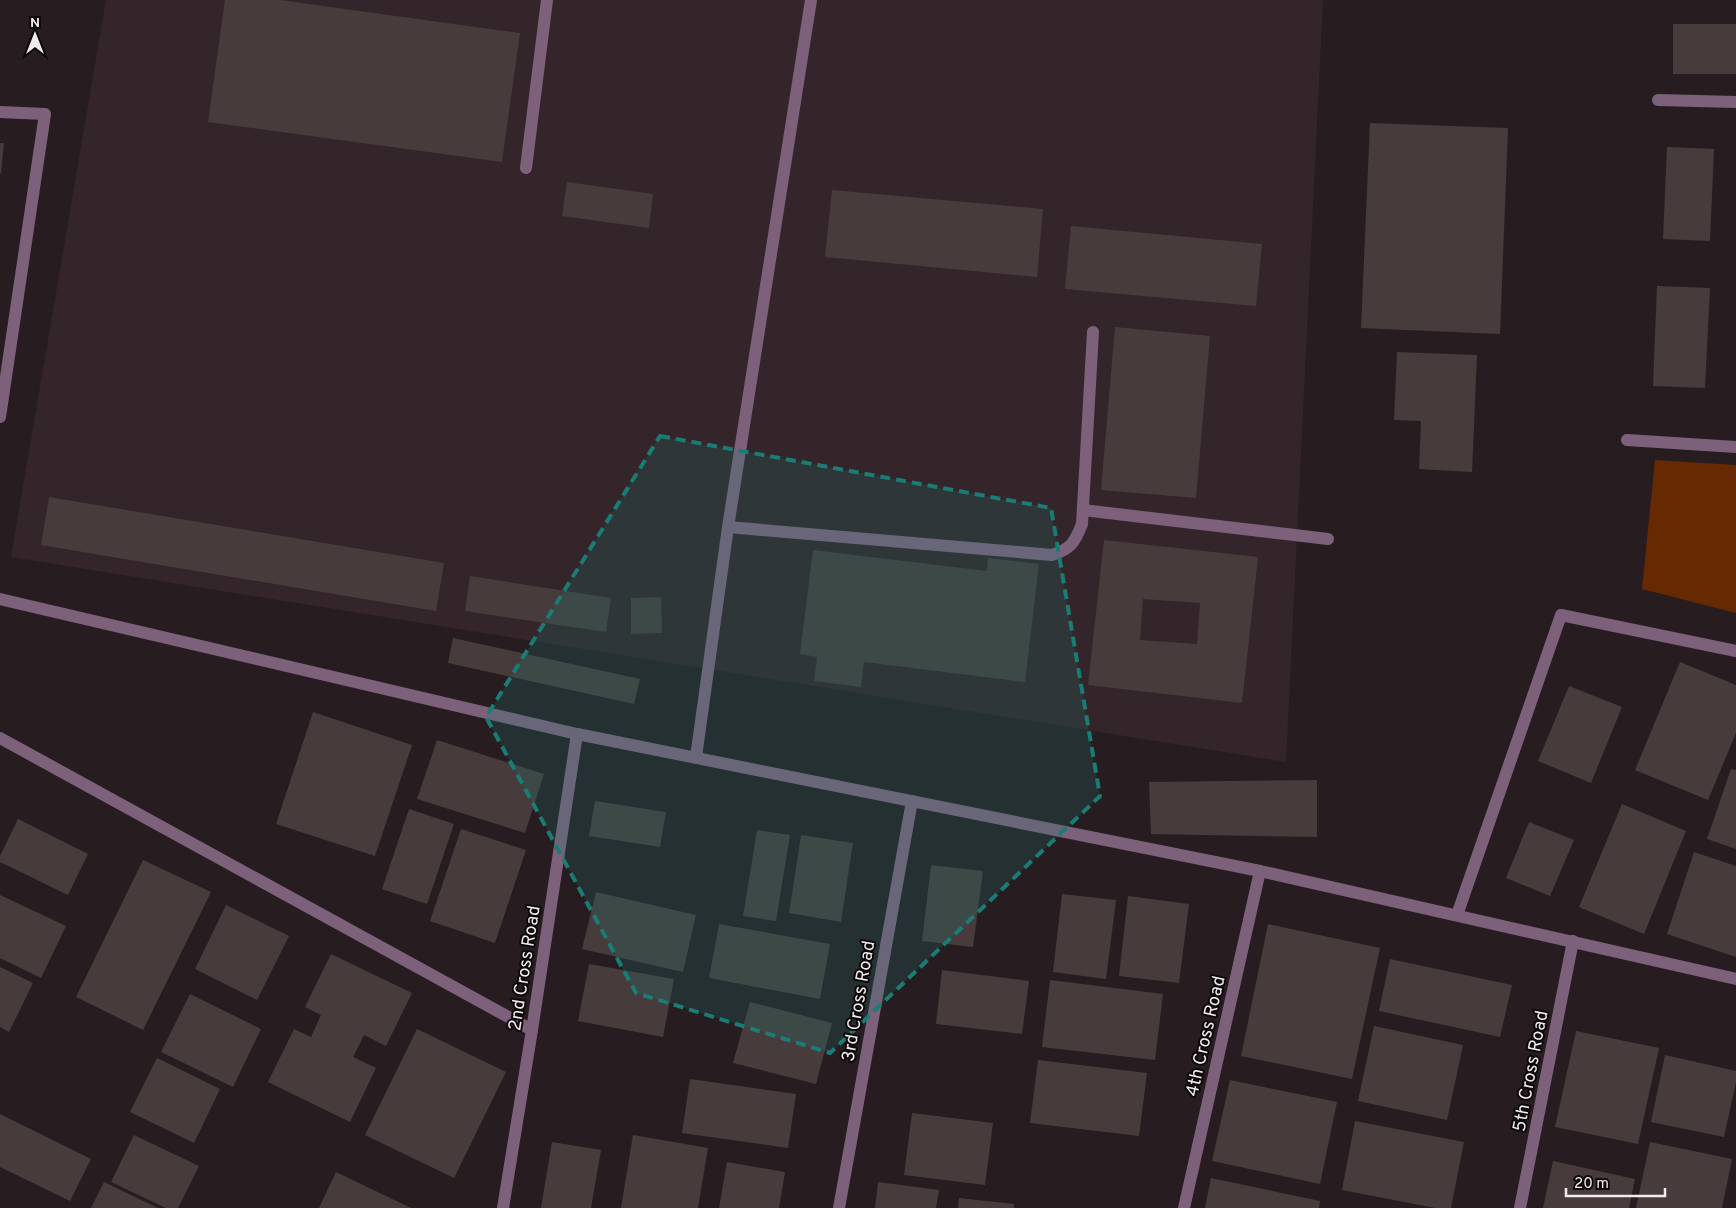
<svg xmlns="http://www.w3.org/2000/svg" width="1736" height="1208" viewBox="0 0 1736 1208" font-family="Overpass,sans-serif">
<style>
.built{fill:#34252a}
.green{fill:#662902}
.building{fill:#473c3b;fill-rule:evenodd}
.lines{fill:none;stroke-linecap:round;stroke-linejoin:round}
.service{stroke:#7d617b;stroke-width:12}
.minor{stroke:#7d617b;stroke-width:12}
.marked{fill:#1a7c74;fill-opacity:0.2;stroke:#1a7c74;stroke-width:4;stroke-dasharray:10 6;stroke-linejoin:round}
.labels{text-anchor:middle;stroke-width:4;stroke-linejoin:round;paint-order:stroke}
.street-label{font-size:18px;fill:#f2ebee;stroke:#0d090a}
</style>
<rect width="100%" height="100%" fill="#271d21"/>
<path class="built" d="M106 0H1323L1286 762 11 557Z"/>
<path class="green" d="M1655 460 1736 465V613L1642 589Z"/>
<g class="building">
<path d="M225 0H280L520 33 502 162 208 122Z"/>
<rect x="1673" y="24" width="63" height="50"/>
<path d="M1370 123 1508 128 1500 334 1361 328Z"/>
<path d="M0 143H4L1 173H0Z"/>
<path d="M1667 147 1714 149 1710 241 1663 239Z"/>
<path d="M567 182 653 194 649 228 562 216Z"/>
<path d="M832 190 1043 209 1037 277 825 257Z"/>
<path d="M1071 226 1262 244 1256 306 1065 289Z"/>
<path d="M1657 286 1710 288 1705 388 1653 386Z"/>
<path d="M1115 327 1210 336 1196 498 1101 490Z"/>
<path d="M1397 352 1477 355 1472 472 1419 469 1421 421 1394 420Z"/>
<path d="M49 497 444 563 436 611 41 545Z"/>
<path d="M1104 540 1258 557 1242 703 1088 685ZM1143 599 1200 603 1197 644 1140 640Z"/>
<path d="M813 550 987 571 988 558 1039 564 1025 682 864 662 861 687 814 681 817 657 800 654Z"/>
<path d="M470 576 611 598 606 632 465 611Z"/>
<path d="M661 597 662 633 631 634V598Z"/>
<path d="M453 638 640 679 634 704 448 663Z"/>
<path d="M1680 662 1736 685V733L1708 800 1635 770Z"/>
<path d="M1569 686 1622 707 1591 783 1538 761Z"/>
<path d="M313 712 412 745 375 856 276 824Z"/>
<path d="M437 740 544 774 525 833 417 799Z"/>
<path d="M1731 769 1736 770V849L1707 839Z"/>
<path d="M1317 780V837L1151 834 1149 782Z"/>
<path d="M595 801 666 812 660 847 589 836Z"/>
<path d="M1622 804 1686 831 1644 934 1579 907Z"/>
<path d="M409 809 454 824 427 904 382 889Z"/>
<path d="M18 819 88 854 68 895 0 862V856Z"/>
<path d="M1529 822 1574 840 1550 896 1506 878Z"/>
<path d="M461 829 526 850 495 943 430 921Z"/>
<path d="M757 830 790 835 776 921 743 916Z"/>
<path d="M801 835 853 843 841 922 789 913Z"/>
<path d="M1694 852 1736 866V957L1667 934Z"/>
<path d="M143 860 211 892 143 1030 76 997Z"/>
<path d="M931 865 983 871 973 947 922 941Z"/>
<path d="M596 892 696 915 683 972 582 949Z"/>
<path d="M1062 894 1116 900 1106 979 1053 972Z"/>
<path d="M0 895 66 926 41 978 0 958Z"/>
<path d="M1128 896 1189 904 1179 983 1119 976Z"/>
<path d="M226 905 289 936 257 1000 195 969Z"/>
<path d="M719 924 830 944 820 999 709 978Z"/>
<path d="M1268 924 1380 948 1352 1079 1241 1056Z"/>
<path d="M331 954 412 993 386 1046 364 1035 353 1057 376 1068 350 1122 268 1082 294 1029 311 1037 321 1015 305 1007Z"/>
<path d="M1390 959 1512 985 1500 1037 1379 1011Z"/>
<path d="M589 964 674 979 663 1037 578 1021Z"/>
<path d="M0 967 33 983 9 1032 0 1027Z"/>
<path d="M942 970 1029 981 1022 1034 936 1024Z"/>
<path d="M1050 980 1163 994 1155 1060 1042 1047Z"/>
<path d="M190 994 261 1029 233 1087 161 1052Z"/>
<path d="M750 1002 832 1023 816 1084 733 1063Z"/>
<path d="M1374 1026 1463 1045 1447 1120 1358 1101Z"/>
<path d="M417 1029 506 1072 454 1178 365 1135Z"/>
<path d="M1576 1031 1659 1048 1638 1144 1555 1127Z"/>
<path d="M1665 1055 1736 1071V1082L1724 1137 1651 1122Z"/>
<path d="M157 1058 220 1089 194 1143 130 1112Z"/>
<path d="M1038 1060 1147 1073 1139 1136 1030 1123Z"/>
<path d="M690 1079 796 1094 788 1148 682 1133Z"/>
<path d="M1230 1080 1337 1102 1320 1184 1212 1161Z"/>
<path d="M912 1113 993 1123 985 1185 904 1175Z"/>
<path d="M0 1114 91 1159 70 1201 0 1167Z"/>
<path d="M1355 1121 1464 1142 1451 1208H1435L1342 1190Z"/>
<path d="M134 1135 199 1166 178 1208H166L111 1182Z"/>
<path d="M633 1135 708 1148 698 1208H621Z"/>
<path d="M552 1142 601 1150 591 1208H541Z"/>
<path d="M1650 1142 1732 1159 1722 1208H1636Z"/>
<path d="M1553 1161 1635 1179 1629 1208H1543Z"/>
<path d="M727 1162 785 1172 779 1208H719Z"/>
<path d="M336 1172 411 1208H319Z"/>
<path d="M1211 1178 1320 1201 1319 1208H1205Z"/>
<path d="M104 1182 158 1208H91Z"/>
<path d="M878 1182 939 1190 936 1208H875Z"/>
<path d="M959 1198 1014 1204V1208H958Z"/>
</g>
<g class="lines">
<g class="service">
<path d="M526 168 547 0"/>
<path d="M1083 510 1328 539"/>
<path d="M728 527 1052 555C1071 549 1075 542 1082 524L1093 332"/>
<path d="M696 757 728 527 811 0"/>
</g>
<g class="minor">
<path d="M1658 100 1736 102"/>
<path d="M0 112 45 114 0 417"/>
<path d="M1627 440 1736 447"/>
<path d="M0 599 577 734 1260 871 1736 979"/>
<path d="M0 738 532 1030"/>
<path d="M1457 915 1561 615 1736 651"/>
<path d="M503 1208 532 1030 577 734"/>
<path d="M839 1208 912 801"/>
<path d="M1184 1208 1260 871"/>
<path d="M1520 1208 1573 941"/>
</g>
</g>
<path class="marked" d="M660 436 1051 508 1100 796 830 1053 636 993 486 717Z"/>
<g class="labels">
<g class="street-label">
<text transform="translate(524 968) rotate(-81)" y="6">2nd Cross Road</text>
<text transform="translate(858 1001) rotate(-80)" y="6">3rd Cross Road</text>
<text transform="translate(1205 1036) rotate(-77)" y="6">4th Cross Road</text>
<text transform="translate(1530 1071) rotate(-79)" y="6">5th Cross Road</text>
</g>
</g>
<g transform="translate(35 35)" stroke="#0d090a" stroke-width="4" paint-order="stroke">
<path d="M0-4L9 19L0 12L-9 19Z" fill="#f2ebee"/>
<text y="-8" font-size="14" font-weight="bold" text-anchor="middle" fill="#f2ebee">N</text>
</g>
<path d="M1566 1188v8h99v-8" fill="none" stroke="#f2ebee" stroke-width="2.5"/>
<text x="1574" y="1188" font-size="15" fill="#f2ebee" stroke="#0d090a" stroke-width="4" paint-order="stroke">20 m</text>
</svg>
